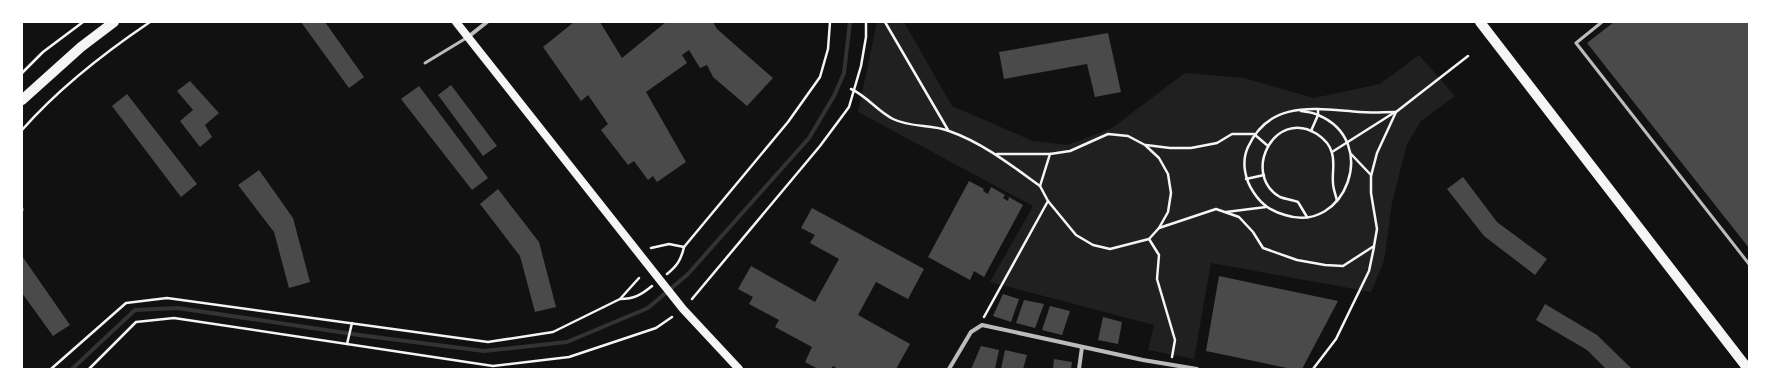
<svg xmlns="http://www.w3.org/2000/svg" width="1771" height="391" viewBox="0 0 1771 391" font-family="'Work Sans',sans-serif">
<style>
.green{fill:#202020}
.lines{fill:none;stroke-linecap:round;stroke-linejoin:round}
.stream{stroke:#333;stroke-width:4}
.building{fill:#4a4a4a}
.path{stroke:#f5f5f5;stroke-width:2.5}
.service{stroke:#bcbcbc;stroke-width:3}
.minor{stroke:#bcbcbc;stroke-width:4}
.secondary{stroke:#f5f5f5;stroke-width:8}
.primary{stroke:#f5f5f5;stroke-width:10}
</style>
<rect width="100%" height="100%" fill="#111"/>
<path class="green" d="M877 22H904L952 106 1033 141 1068 145 1112 128 1185 73 1244 78 1314 98 1380 84 1419 55 1455 96 1421 121 1407 144 1392 203 1384 261 1371 292 1211 263 1194 359 1148 350 1154 325 990 282 1033 206 858 112Z"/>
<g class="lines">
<path class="stream" d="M72 369 135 310 178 308 359 335 484 351 567 342 648 308 688 274 809 138 834 96 844 73 850 22"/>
</g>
<g class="building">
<path d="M301 22H325L364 77 349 88Z"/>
<path d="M574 22H600L622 58 666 22H713L717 29 773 78 747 106 713 77 707 65 700 68 689 50 682 55 687 63 646 92 686 162 657 182 653 176 648 180 634 161 628 165 601 130 608 124 588 95 581 101 543 47Z"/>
<path d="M1614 22H1749V248L1587 43Z"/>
<path d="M1108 33 1121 92 1095 97 1087 64 1004 79 999 52Z"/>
<path d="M190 81 219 113 205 125 212 137 200 147 180 121 193 110 177 91Z"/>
<path d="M451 85 497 146 483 156 438 95Z"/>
<path d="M419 86 488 178 472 190 401 99Z"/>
<path d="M127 94 197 184 181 197 112 106Z"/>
<path d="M259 170 293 218 310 282 289 288 274 232 238 185Z"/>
<path d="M1463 177 1497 222 1547 259 1535 275 1484 236 1447 189Z"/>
<path d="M969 181 984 189 983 191 988 194 991 187 1005 195 1003 198 1008 201 1009 197 1023 205 984 277 974 271 970 280 928 257Z"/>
<path d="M498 189 539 242 556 307 535 312 520 256 480 204Z"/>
<path d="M812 208 924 269 908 299 876 282 858 315 910 344 896 369H838L833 366 831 369H818L805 362 812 347 775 327 779 320 749 304 753 297 738 289 751 266 815 302 839 259 810 243 815 235 801 228Z"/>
<path d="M22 256 70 325 53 336 22 293Z"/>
<path d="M1219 276 1338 301 1302 369H1292L1206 351Z"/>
<path d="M1003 294 1019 299 1011 322 993 316Z"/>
<path d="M1024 300 1044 304 1035 328 1016 323Z"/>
<path d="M1545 304 1597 335 1632 369H1606L1587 350 1536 320Z"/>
<path d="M1050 306 1070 311 1062 335 1042 330Z"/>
<path d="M1103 317 1122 322 1118 344 1098 340Z"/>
<path d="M981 346 999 350 995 369H971Z"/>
<path d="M1005 350 1027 355 1023 369H1001Z"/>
<path d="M1054 359 1072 362 1071 369H1053Z"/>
</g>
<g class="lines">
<g class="path">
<path d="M885 22 948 130"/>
<path d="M22 73 43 52 83 22"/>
<path d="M851 89C867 96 877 111 893 119 911 128 931 124 949 131 983 143 1011 165 1040 186"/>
<path d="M1301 111C1306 112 1313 112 1318 115 1381 141 1345 235 1285 215 1271 211 1262 205 1254 193 1245 180 1241 162 1248 147 1270 99 1316 109 1359 112 1371 113 1384 112 1396 112"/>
<path d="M22 130C59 88 104 53 150 22"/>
<path d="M1311 131 1318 115V109"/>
<path d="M1108 134 1128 136 1145 145 1159 158 1168 174 1171 193 1168 212 1159 228 1149 239 1110 249 1093 245 1076 235 1048 201 1040 186 1050 154 1070 151Z"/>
<path d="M1146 145 1170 148H1191L1217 143 1232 134H1254L1268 146"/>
<path d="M1332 152 1395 112"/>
<path d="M997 154H1050"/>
<path d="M1351 154 1371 175"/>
<path d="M1246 179 1264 175"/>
<path d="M1226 212 1266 207"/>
<path d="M1307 217 1298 202C1293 200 1285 199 1280 197 1241 175 1274 107 1317 134 1323 138 1330 145 1332 153 1335 163 1332 173 1333 183 1333 189 1336 195 1337 201"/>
<path d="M1159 228 1216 209 1239 217 1253 232 1263 248 1297 260 1325 265 1343 266 1374 246 1377 229 1371 193V176L1377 153 1396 112 1468 56"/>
<path d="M1149 239 1159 255 1157 279 1175 340 1172 357"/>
<path d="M651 248 669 244 684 247"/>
<path d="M667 274C677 266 681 260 684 247L788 122 820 77 828 49 830 22"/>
<path d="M620 299 639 278"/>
<path d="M692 299 820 146 849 107 861 66 866 37V22"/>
<path d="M984 317 1048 201"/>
<path d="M347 344 352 323"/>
<path d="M51 369 126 303 167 298 488 342 553 332 620 299C634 299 641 295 652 286"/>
<path d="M89 369 136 322 174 318 493 366 569 357 656 328 672 317"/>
<path d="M1313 369 1336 339 1369 271 1374 247"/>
</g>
<g class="service">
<path d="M1602 22 1576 43 1749 264"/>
<path d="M425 63 468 37"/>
<path d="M22 209V210"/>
</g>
<g class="minor">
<path d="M468 37 487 22"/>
<path d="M949 369 971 332 982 325 1143 360 1197 369"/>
<path d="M1079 369 1082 347"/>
</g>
<path class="secondary" d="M456 22 656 275 683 309 739 369"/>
<g class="primary">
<path d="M1480 22 1748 369"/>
<path d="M22 100 81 47 114 22"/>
</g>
</g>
<rect width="1771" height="391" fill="none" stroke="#ffffff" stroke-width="46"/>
</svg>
